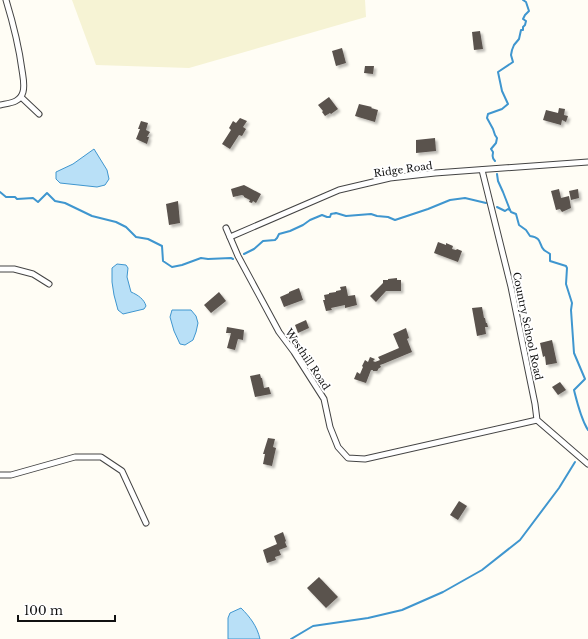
<svg xmlns="http://www.w3.org/2000/svg" width="588" height="639" viewBox="0 0 588 639" font-family="'Libre Baskerville',serif">
<style>
.farmland{fill:#f6f3d4}
.water{fill:#b9e0f7;stroke:#3f96cf}
.lines{fill:none;stroke-linecap:round;stroke-linejoin:round}
.stream{stroke:#3f96cf;stroke-width:2}
.building{fill:#5a524d;filter:url(#shadow)}
.minor-casing{stroke:#444;stroke-width:7}
.minor{stroke:#fff;stroke-width:5}
.labels{text-anchor:middle;stroke-width:4;stroke-linejoin:round;paint-order:stroke}
.street-label{font-size:10px;fill:#111;stroke:#fff}
</style>
<defs>
<filter id="shadow"><feDropShadow dx="2.5" dy="2.5" stdDeviation="1" flood-color="#0004"/></filter>
</defs>
<rect width="100%" height="100%" fill="#fffdf5"/>
<path class="farmland" d="M72 0H365L366 17 189 68 96 65Z"/>
<g class="water">
<path d="M94 149 107 170 109 179 105 185 97 187 60 183 56 179V172L73 164Z"/>
<path d="M117 264 126 265 128 268 127 277 131 292C138 295 144 299 146 306L144 309 123 314 118 310 114 295 112 282V268Z"/>
<path d="M172 310H191L196 316 198 323 196 332 193 340 185 345 180 344 174 331 170 317Z"/>
<path d="M241 608C250 617 257 626 260 639H228V618L230 613Z"/>
</g>
<g class="lines">
<g class="stream">
<path d="M495 161C491 157 493 156 493 152L491 149 496 143 497 138 495 135 493 129 487 118 488 114 502 109 508 104 502 91 498 72 513 62 511 55 512 50 514 45 519 39 521 30H523V27L525 25 526 21 523 19 525 15 529 11 526 2 523 0"/>
<path d="M497 174 498 181 503 192 510 210"/>
<path d="M0 192 6 197H15L17 199 33 198 38 202 47 193 55 201 65 203 92 216 116 222 126 227 136 237 148 239 162 246 163 261 172 267 182 265 201 258 208 259 231 258 233 259"/>
<path d="M497 207 505 211 508 209 510 210 511 212 516 214 519 225 526 230 530 236C543 238 538 244 544 250 545 251 549 253 550 254V261L566 266 567 268 566 284 572 303 571 310 574 353 585 379 574 390C577 402 581 419 588 430"/>
<path d="M244 254 254 249 263 241 275 240 277 238 279 234 290 231 303 225 310 220 322 215 327 217H330L331 214C333 213 334 214 336 213L346 216 371 214 377 216 388 217 395 220 428 209 450 200 465 198 486 203"/>
<path d="M291 639 313 626 368 618 402 610 443 592 482 570 520 540 559 488 575 462"/>
</g>
</g>
<g class="building">
<path d="M480 31 483 49 474 50 472 32Z"/>
<path d="M342 48 346 63 336 66 332 51Z"/>
<path d="M365 66H374L373 74 364 73Z"/>
<path d="M329 97 338 109 331 114 330 113 325 116 322 112 323 111 318 105Z"/>
<path d="M359 104 372 107 371 108 378 110 375 122 355 116Z"/>
<path d="M559 108 565 109 564 115 568 116 566 122 562 120 561 125 543 120 546 110 558 113Z"/>
<path d="M240 118 247 121 243 127 246 129 242 136 239 135 230 149 222 144 231 130 229 128 233 121 236 123Z"/>
<path d="M141 121 148 123 146 130 150 132 147 137H149L147 144 136 139 140 129H138Z"/>
<path d="M435 138 436 151 416 153V140Z"/>
<path d="M244 185 261 194 256 203 253 201 252 203 249 202 250 200 244 197V196L242 195 233 197 231 189Z"/>
<path d="M559 189 561 198 569 196 571 208 562 212 560 209 556 210 551 191Z"/>
<path d="M578 189 579 198 571 200 569 191Z"/>
<path d="M178 201 180 223 169 225 166 204Z"/>
<path d="M438 242 446 245V243L453 246 452 249 456 250 457 249 462 251 458 262 434 253Z"/>
<path d="M397 278V280H401V291H386L376 302 370 296 383 283V280H388V279Z"/>
<path d="M346 286 348 296 355 295 357 305 345 308V305L331 308 332 310 326 311 323 300H325L324 295 329 294V293L336 292V291L341 290 340 287Z"/>
<path d="M299 288 303 300 284 307 280 297 289 293V292Z"/>
<path d="M219 292 226 301 211 313 204 305Z"/>
<path d="M482 307 484 318H485L486 323H487L488 327H485L486 334 477 336 472 308Z"/>
<path d="M306 320 309 328 298 333 295 325Z"/>
<path d="M227 327 244 330 243 340 238 339 235 350 227 348 231 333H226Z"/>
<path d="M406 328 409 338 407 339 412 352 383 364 380 365 381 367 378 369V370L377 371H373V370H371L366 383 354 379 357 372 360 374 363 367 362 366 365 360 368 362 370 357 375 359 373 361 375 362 380 360 378 357 399 348 393 334Z"/>
<path d="M552 340 557 363 546 365 545 356 543 357 540 343Z"/>
<path d="M260 374 261 378H262L264 388 269 387 271 394 255 397 250 376Z"/>
<path d="M560 382 566 390 558 395 552 387Z"/>
<path d="M268 438 275 439 273 447 276 448 272 466 263 464 265 454H263Z"/>
<path d="M459 501 467 506 458 520 450 515Z"/>
<path d="M283 532 286 541 285 542 287 547 279 550 281 555 275 557 276 560 267 563 263 550 277 544 274 536Z"/>
<path d="M319 577 338 597 326 608 307 588Z"/>
</g>
<g class="lines">
<defs>
<g id="minor">
<path d="M21 97 39 114"/>
<path d="M0 105C9 103 20 103 23 92 25 85 23 77 22 70 19 47 13 23 6 0"/>
<path d="M482 170 511 287 535 404 537 420 588 464"/>
<path d="M226 228 238 256 279 332 294 352 324 399 330 427 338 447 348 458 365 459 537 420"/>
<path d="M230 237 339 190 390 178 435 173 588 162"/>
<path d="M0 269H14L33 274 49 284"/>
<path d="M0 475H11L75 457H101L122 471 146 523"/>
</g>
</defs>
<use href="#minor" class="minor-casing"/>
<use href="#minor" class="minor"/>
</g>
<g class="labels">
<g class="street-label">
<text transform="translate(403 169) rotate(-8)" y="4">Ridge Road</text>
<text transform="translate(528 326) rotate(78)" y="4">Country School Road</text>
<text transform="translate(308 359) rotate(56)" y="4">Westhill Road</text>
</g>
</g>
<path d="M18 615v6h97v-6" fill="none" stroke="#111111" stroke-width="2"/>
<text x="24" y="615" font-size="12" fill="#111111" stroke="#ffffff" stroke-width="3" paint-order="stroke">100 m</text>
</svg>
